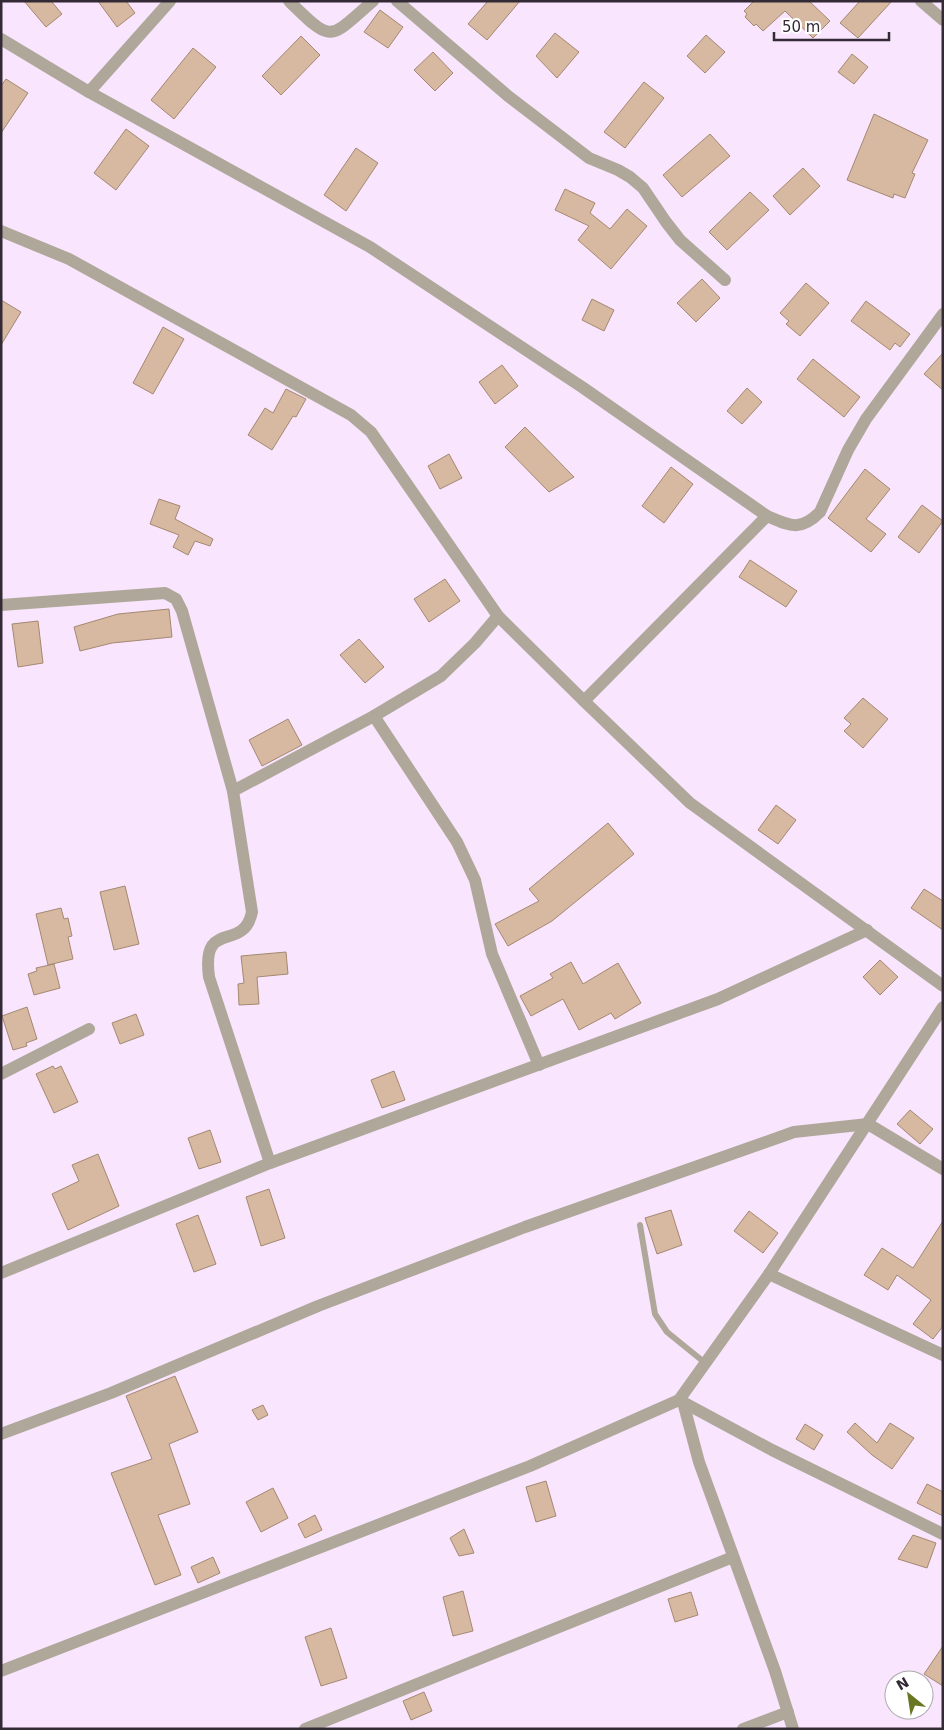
<svg xmlns="http://www.w3.org/2000/svg" width="944" height="1730" viewBox="0 0 944 1730" font-family="'DejaVu Sans',sans-serif">
<style>
.building{fill:#d7b9a1;stroke:#a48871}
.lines{fill:none;stroke-linecap:round;stroke-linejoin:round}
.lane{stroke:#afa89a;stroke-width:6}
.street{stroke:#afa89a;stroke-width:12}
</style>
<rect width="100%" height="100%" fill="#f9e5fd"/>
<g class="building">
<path d="M24 1H51L62 14 46 27Z"/>
<path d="M98 1H126L135 13 117 27Z"/>
<path d="M488 1H520L487 40 468 24Z"/>
<path d="M754 1H809L830 21 813 38 785 11 763 31 756 24 754 26 745 17 747 14 744 11Z"/>
<path d="M860 1H892L858 38 840 23Z"/>
<path d="M380 10 403 27 388 48 364 32Z"/>
<path d="M555 33 579 52 557 78 536 56Z"/>
<path d="M706 35 725 52 705 73 687 56Z"/>
<path d="M301 36 320 55 281 95 262 76Z"/>
<path d="M193 48 216 67 174 119 151 100Z"/>
<path d="M433 52 453 73 435 91 414 70Z"/>
<path d="M852 54 868 67 854 84 838 72Z"/>
<path d="M6 79 28 93 1 133V86Z"/>
<path d="M644 82 664 98 625 148 604 132Z"/>
<path d="M874 114 928 140 912 173 915 174 905 198 894 194 893 198 847 180Z"/>
<path d="M126 129 149 146 116 190 94 173Z"/>
<path d="M710 134 730 156 682 197 663 175Z"/>
<path d="M356 148 378 163 346 211 324 195Z"/>
<path d="M803 168 820 186 790 215 773 196Z"/>
<path d="M565 189 595 203 590 213 610 229 627 209 647 226 611 269 578 240 589 226 555 210Z"/>
<path d="M750 192 769 210 727 250 709 232Z"/>
<path d="M702 279 720 298 696 322 677 303Z"/>
<path d="M806 283 829 303 800 336 786 324 789 321 780 313Z"/>
<path d="M592 299 614 310 604 331 582 320Z"/>
<path d="M1 300 21 312 1 345Z"/>
<path d="M866 301 910 334 900 347 895 343 890 350 851 321Z"/>
<path d="M163 327 184 339 153 394 133 383Z"/>
<path d="M943 353V390L924 374Z"/>
<path d="M813 359 860 397 844 417 797 379Z"/>
<path d="M502 365 518 386 495 404 479 382Z"/>
<path d="M747 388 762 402 742 424 727 411Z"/>
<path d="M286 389 306 399 296 417 293 416 272 450 248 435 265 408 273 413Z"/>
<path d="M525 427 574 477 549 492 505 447Z"/>
<path d="M449 454 462 478 440 489 428 466Z"/>
<path d="M671 467 693 484 664 523 642 506Z"/>
<path d="M865 469 890 489 866 519 886 534 871 552 828 518Z"/>
<path d="M159 499 180 506 175 519 213 539 210 546 195 541 188 555 173 547 179 535 150 524Z"/>
<path d="M922 505 943 521 919 553 898 537Z"/>
<path d="M750 560 797 591 786 607 739 577Z"/>
<path d="M445 579 460 601 429 622 414 599Z"/>
<path d="M169 609 172 637 112 643 80 651 74 627 118 614Z"/>
<path d="M38 621 43 663 18 667 12 624Z"/>
<path d="M359 639 384 667 365 683 340 655Z"/>
<path d="M863 698 888 719 863 748 844 731 851 724 844 718Z"/>
<path d="M288 719 302 745 262 766 249 740Z"/>
<path d="M776 805 796 820 778 844 758 830Z"/>
<path d="M608 823 634 854 552 921 508 946 495 924 539 901 529 889Z"/>
<path d="M125 886 139 944 114 950 100 892Z"/>
<path d="M924 889 943 901V930L911 908Z"/>
<path d="M61 908 64 919 68 918 72 936 68 937 73 959 48 965 36 914Z"/>
<path d="M286 952 288 974 257 977 259 1004 239 1005 238 984 244 983 241 956Z"/>
<path d="M880 960 898 977 880 995 863 977Z"/>
<path d="M571 962 583 984 618 963 641 1003 615 1019 611 1013 579 1030 563 999 531 1016 520 996 553 978 550 974Z"/>
<path d="M54 964 60 988 34 995 28 974 37 971 36 968Z"/>
<path d="M27 1007 37 1039 26 1043 27 1046 13 1050 2 1016Z"/>
<path d="M136 1014 144 1035 120 1044 112 1023Z"/>
<path d="M53 1066 55 1069 61 1066 78 1102 54 1113 36 1074Z"/>
<path d="M394 1071 405 1100 382 1108 371 1080Z"/>
<path d="M910 1110 933 1129 920 1144 897 1124Z"/>
<path d="M210 1130 221 1162 199 1169 188 1138Z"/>
<path d="M98 1154 119 1206 68 1230 52 1194 79 1181 72 1165Z"/>
<path d="M269 1189 285 1238 261 1246 246 1197Z"/>
<path d="M671 1210 682 1245 657 1254 645 1218Z"/>
<path d="M749 1211 778 1233 763 1253 734 1231Z"/>
<path d="M198 1215 216 1264 194 1272 176 1224Z"/>
<path d="M943 1221V1326L933 1339 913 1324 931 1300 897 1275 888 1290 864 1275 882 1248 913 1268Z"/>
<path d="M175 1376 198 1432 169 1444 190 1504 158 1515 181 1575 155 1585 111 1473 152 1459 126 1396Z"/>
<path d="M263 1405 268 1415 258 1420 252 1410Z"/>
<path d="M855 1423 877 1443 890 1423 914 1438 892 1469 872 1455 847 1432Z"/>
<path d="M805 1424 823 1435 814 1450 796 1439Z"/>
<path d="M546 1481 556 1516 536 1522 526 1487Z"/>
<path d="M927 1484 943 1492V1516L917 1503Z"/>
<path d="M273 1488 288 1518 261 1532 246 1502Z"/>
<path d="M315 1515 322 1530 305 1538 298 1524Z"/>
<path d="M464 1529 474 1553 459 1556 450 1538Z"/>
<path d="M913 1535 936 1543 927 1568 898 1559Z"/>
<path d="M213 1557 220 1573 198 1583 191 1567Z"/>
<path d="M463 1591 473 1631 453 1636 443 1597Z"/>
<path d="M691 1592 698 1615 675 1622 668 1599Z"/>
<path d="M331 1628 347 1678 321 1686 305 1637Z"/>
<path d="M943 1646V1686L924 1674Z"/>
<path d="M424 1692 432 1711 411 1720 403 1701Z"/>
</g>
<g class="lines">
<path class="lane" d="M640 1225 655 1314 667 1332 704 1362"/>
<g class="street">
<path d="M289 1C333 44 328 40 373 1"/>
<path d="M397 1 508 96 589 158 618 170 630 177 643 188 666 222 680 240 725 280"/>
<path d="M921 1 943 20"/>
<path d="M1 39 89 92 370 247 582 387 767 516C790 526 800 532 820 512L848 450 866 419 943 314"/>
<path d="M89 92 170 1"/>
<path d="M1 231 69 259 351 415 371 432 498 616 584 701 690 803 943 986"/>
<path d="M1 605 165 593 176 599 182 611 233 791 252 912C243 954 201 917 209 977L270 1163"/>
<path d="M584 701 767 516"/>
<path d="M374 716 457 842 475 880 492 954 539 1065"/>
<path d="M233 791 374 716 441 676 475 643 498 616"/>
<path d="M1 1074 89 1029"/>
<path d="M1 1273 270 1163 718 999 867 930"/>
<path d="M769 1274 943 1355"/>
<path d="M679 1400 772 1450 943 1534"/>
<path d="M683 1402 699 1462 775 1671 793 1729"/>
<path d="M1 1434 111 1393 318 1306 525 1227 794 1132 868 1124 943 1169"/>
<path d="M1 1671 530 1466 679 1400 769 1274 943 1007"/>
<path d="M305 1729 733 1557"/>
<path d="M743 1729 788 1712"/>
</g>
</g>
<rect width="944" height="1730" fill="none" stroke="#342a36" stroke-width="5"/>
<g transform="translate(909 1695) rotate(330)"><circle r="24" fill="#ffffff" stroke="#aeaaaf"/>
<path d="M0-4L9 19L0 12L-9 19Z" fill="#697622"/>
<text y="-8" font-size="14" font-weight="bold" text-anchor="middle" fill="#342a36">N</text>
</g>
<path d="M774 32v8h115v-8" fill="none" stroke="#342a36" stroke-width="2.5"/>
<text x="782" y="32" font-size="15" fill="#342a36" stroke="#ffffff" stroke-width="4" paint-order="stroke">50 m</text>
</svg>
